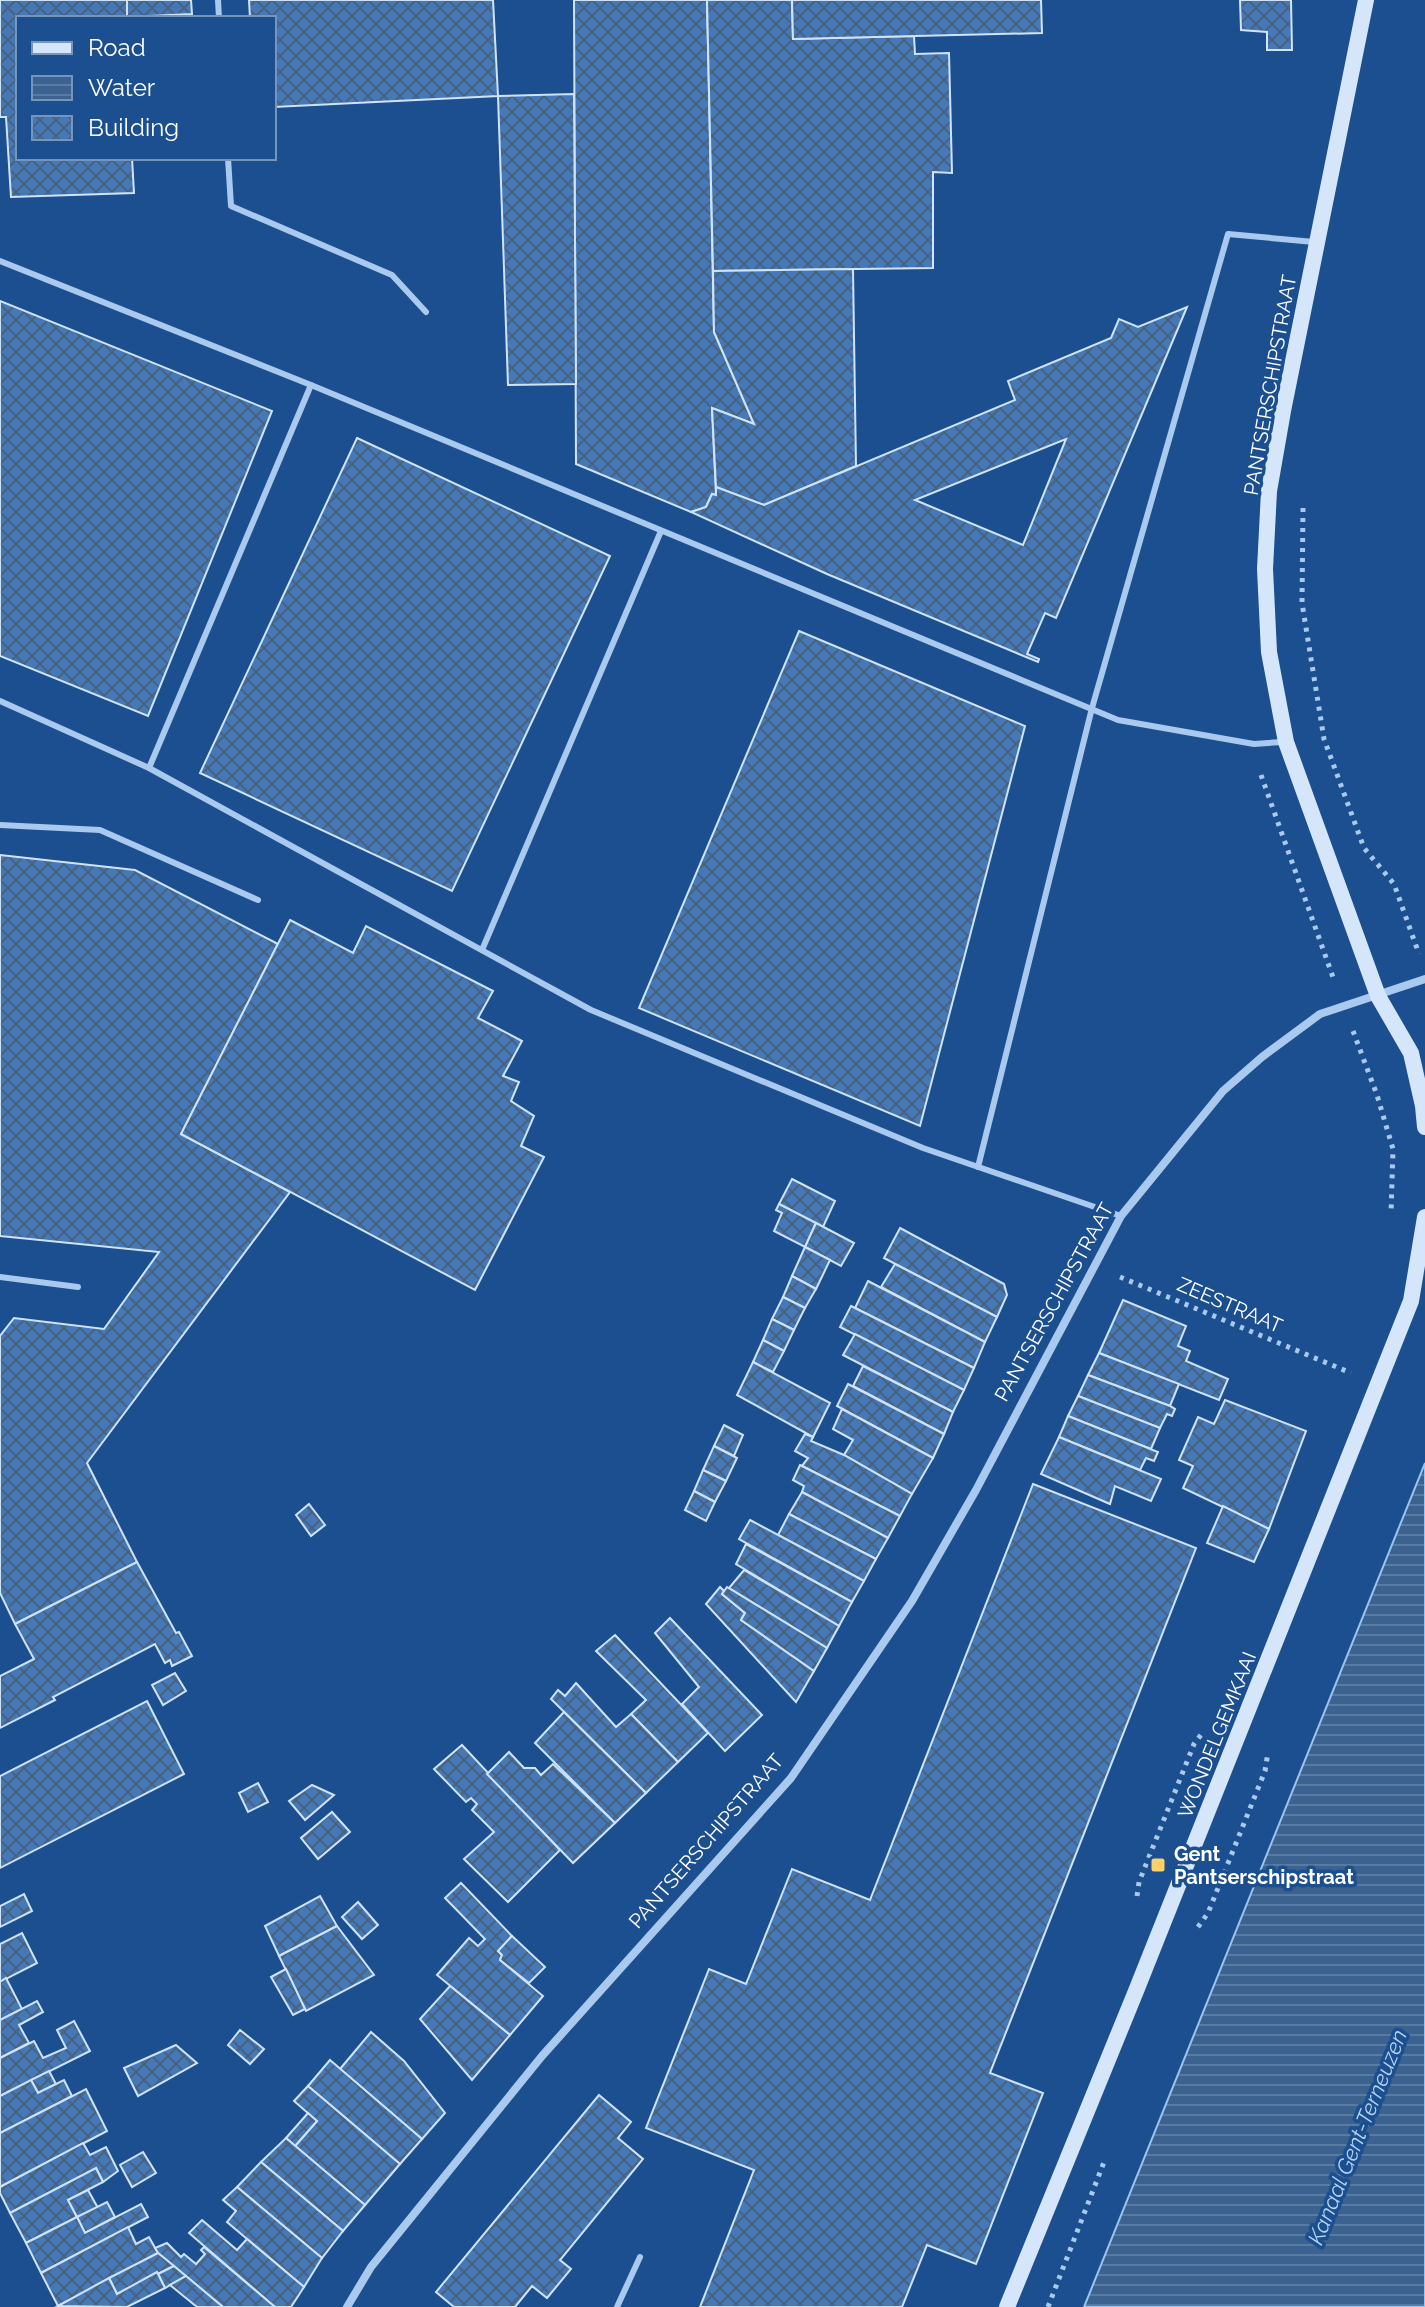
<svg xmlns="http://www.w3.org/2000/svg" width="1425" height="2307" viewBox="0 0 1425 2307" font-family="Raleway,sans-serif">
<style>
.water{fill:url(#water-rules);stroke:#9cc4f0;stroke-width:2}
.building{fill:url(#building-cross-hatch);stroke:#cfe3fa;stroke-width:2;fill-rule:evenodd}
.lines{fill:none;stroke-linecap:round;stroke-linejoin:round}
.path{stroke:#a9c9ee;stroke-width:5;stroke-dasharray:4 6;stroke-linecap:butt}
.lane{stroke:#a9c9ee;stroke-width:6}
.street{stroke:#a9c9ee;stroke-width:8}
.secondary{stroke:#d6e6fa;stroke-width:16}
.poi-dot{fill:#ffd166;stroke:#1b4f8f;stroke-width:3}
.labels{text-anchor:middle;stroke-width:7;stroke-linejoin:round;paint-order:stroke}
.street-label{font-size:20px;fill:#fff;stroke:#1b4f8f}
.poi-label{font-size:20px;font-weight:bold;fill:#fff;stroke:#1b4f8f;text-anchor:start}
.water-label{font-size:22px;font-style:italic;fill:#b5d3f5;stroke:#1b4f8f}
</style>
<defs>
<pattern id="water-rules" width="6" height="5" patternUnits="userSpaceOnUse" patternTransform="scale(2)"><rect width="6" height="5" fill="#3c6290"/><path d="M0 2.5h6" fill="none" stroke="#597aa1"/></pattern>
<pattern id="building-cross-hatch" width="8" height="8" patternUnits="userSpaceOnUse" patternTransform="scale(2)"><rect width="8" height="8" fill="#4478b7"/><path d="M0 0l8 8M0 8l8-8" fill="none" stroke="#486282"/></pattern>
</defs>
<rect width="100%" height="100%" fill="#1b4f8f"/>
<path class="water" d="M1425 1463V2307H1084Z"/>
<g class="building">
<path d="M0 0H127L128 18H18V158H132L134 193 11 197 6 117H0Z"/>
<path d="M127 0H191L192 14 127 17Z"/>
<path d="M249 0H493L498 96 274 107V18H250Z"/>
<path d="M574 0H707L714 332 754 424 712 408 716 495 712 494 706 507 691 512 576 464Z"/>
<path d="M707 0H792L793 39 914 36 915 54 949 53 952 173 933 172V268L713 271Z"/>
<path d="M792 0H1041L1042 33 793 39Z"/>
<path d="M1240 0H1291L1292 50H1267V32L1241 30Z"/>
<path d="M574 94 576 384 508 385 498 96Z"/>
<path d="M853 269 856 466 764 505 716 487 712 408 754 424 714 332 713 271Z"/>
<path d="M0 301 272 411 148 716 0 656Z"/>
<path d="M1187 307 1056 618 1045 613 1027 654 1039 659 1038 662 827 574 691 512 706 507 712 494 716 495V487L764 505 1015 400 1008 381 1111 338 1119 319 1138 327ZM1066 439 1023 545 915 500Z"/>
<path d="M357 438 610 556 452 891 200 773Z"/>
<path d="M799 631 1025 726 920 1126 639 1008Z"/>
<path d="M0 855 135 870 278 944 181 1134 290 1192 87 1463 137 1562 15 1624 0 1593V1336L14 1318 104 1329 159 1252 0 1236Z"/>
<path d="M290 920 353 953 366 926 493 991 478 1018 522 1041 503 1076 519 1082 511 1101 534 1116 521 1146 544 1157 475 1290 181 1134Z"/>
<path d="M792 1179 835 1201 823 1227 779 1204Z"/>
<path d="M779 1204 816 1223 805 1247 774 1231 782 1213 776 1210Z"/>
<path d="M816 1223 854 1243 841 1266 805 1247Z"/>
<path d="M900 1228 1004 1284 1007 1295 997 1317 884 1258Z"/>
<path d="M805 1247 830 1260 816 1289 792 1276Z"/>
<path d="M895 1264 997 1317 985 1342 881 1287Z"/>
<path d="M792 1276 816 1289 805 1308 783 1297Z"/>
<path d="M868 1281 985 1342 974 1368 855 1308Z"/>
<path d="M783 1297 805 1308 794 1330 772 1319Z"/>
<path d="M1123 1300 1186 1326 1178 1346 1190 1351 1186 1361 1228 1379 1219 1400 1099 1353Z"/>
<path d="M851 1306 974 1368 964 1390 840 1327Z"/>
<path d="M772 1319 794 1330 784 1351 763 1340Z"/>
<path d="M855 1334 964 1390 953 1412 843 1355Z"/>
<path d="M763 1340 784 1351 773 1372 753 1362Z"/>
<path d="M1099 1353 1179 1384 1170 1406 1088 1375Z"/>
<path d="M753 1362 830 1403 813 1437 737 1395Z"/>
<path d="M863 1366 953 1412 944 1434 853 1386Z"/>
<path d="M1088 1375 1170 1406 1175 1409 1172 1416 1167 1414 1160 1428 1078 1396Z"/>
<path d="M848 1384 944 1434 933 1458 837 1406Z"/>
<path d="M1078 1396 1160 1428 1151 1449 1068 1416Z"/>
<path d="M1225 1400 1306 1431 1269 1529 1183 1488 1193 1466 1179 1460 1198 1417 1214 1424Z"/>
<path d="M842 1409 933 1458 912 1494 844 1455 853 1440 833 1429Z"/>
<path d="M1068 1416 1158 1452 1154 1461 1146 1458 1140 1470 1059 1437Z"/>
<path d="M724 1425 743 1435 734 1456 714 1446Z"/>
<path d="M805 1434 813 1437 811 1441 844 1455 912 1494 900 1516 802 1466 808 1458 795 1451Z"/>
<path d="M1059 1437 1161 1479 1151 1501 1115 1486 1110 1504 1041 1474Z"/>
<path d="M714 1446 737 1458 726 1481 703 1470Z"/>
<path d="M800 1465 900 1516 888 1538 802 1492 804 1486 793 1480Z"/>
<path d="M703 1470 726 1481 715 1502 694 1491Z"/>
<path d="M1033 1484 1196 1548 990 2073 1043 2093 976 2264 927 2245 902 2307H700L754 2170 646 2128 709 1969 746 1984 792 1869 870 1900Z"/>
<path d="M694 1491 715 1502 706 1521 685 1510Z"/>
<path d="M802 1492 888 1538 876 1559 789 1514Z"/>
<path d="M309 1504 325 1525 311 1536 296 1515Z"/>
<path d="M1223 1506 1269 1529 1254 1562 1207 1543Z"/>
<path d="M789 1514 876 1559 864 1581 778 1535Z"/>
<path d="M750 1520 864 1581 852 1602 739 1539Z"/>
<path d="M746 1544 852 1602 839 1626 736 1564Z"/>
<path d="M137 1562 176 1633 179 1632 192 1656 172 1666 170 1660 165 1663 155 1644 53 1697 55 1700 0 1728V1676L34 1659 15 1624Z"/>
<path d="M744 1570 839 1626 827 1648 729 1588Z"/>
<path d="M720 1587 724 1591 722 1594 745 1613 741 1620 814 1671 796 1702 706 1604Z"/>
<path d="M727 1587 827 1648 814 1671 741 1620 745 1613 722 1594Z"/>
<path d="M670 1618 762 1715 725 1751 682 1704 699 1687 655 1633Z"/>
<path d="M615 1635 708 1733 678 1762 631 1714 646 1700 596 1651Z"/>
<path d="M175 1673 186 1691 163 1705 152 1685Z"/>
<path d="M576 1683 616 1727 631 1714 678 1762 646 1793 551 1699 558 1690 565 1696Z"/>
<path d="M147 1701 184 1774 0 1868V1776Z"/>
<path d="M564 1712 646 1793 615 1823 535 1743Z"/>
<path d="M462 1745 560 1850 508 1902 464 1859 494 1832 472 1810 477 1804 471 1798 466 1802 434 1769Z"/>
<path d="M509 1752 524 1768H535L541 1775 553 1764 615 1823 573 1863 487 1774Z"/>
<path d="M258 1783 268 1802 248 1812 239 1793Z"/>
<path d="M312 1785 334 1795 305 1820 289 1801Z"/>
<path d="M332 1812 350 1832 318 1859 301 1838Z"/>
<path d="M461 1883 512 1936 498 1951 502 1955 500 1960 543 1996 510 2035 437 1975 469 1938 478 1946 485 1939 445 1898Z"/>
<path d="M24 1894 32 1911 0 1927V1906Z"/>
<path d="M320 1896 337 1926 279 1956 265 1926Z"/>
<path d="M358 1902 378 1925 362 1939 342 1917Z"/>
<path d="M337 1926 374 1975 306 2011 279 1956Z"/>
<path d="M22 1933 37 1963 0 1982V1944Z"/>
<path d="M512 1936 545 1967 529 1983 500 1960 502 1955 498 1951Z"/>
<path d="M286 1969 305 2009 293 2015 271 1977Z"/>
<path d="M6 1978 22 2009 0 2020V1982Z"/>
<path d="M450 1986 510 2035 472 2080 420 2019Z"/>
<path d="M37 2001 43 2012 19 2025 29 2043 0 2058V2020Z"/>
<path d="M74 2021 90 2051 0 2096V2058L34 2041 43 2058 66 2048 57 2030Z"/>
<path d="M240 2030 264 2049 250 2064 228 2045Z"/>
<path d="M371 2032 404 2061 445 2113 422 2139 340 2069Z"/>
<path d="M176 2045 197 2063 138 2096 124 2068Z"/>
<path d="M330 2060 422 2139 400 2164 308 2086Z"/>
<path d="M49 2071 56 2084 38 2093 31 2080Z"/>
<path d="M31 2080 38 2093 64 2080 72 2096 0 2133V2096Z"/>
<path d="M308 2086 400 2164 365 2205 295 2146 317 2121 294 2101Z"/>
<path d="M86 2089 107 2131 0 2187V2133Z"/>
<path d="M599 2095 631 2122 618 2138 643 2159 560 2260 571 2269 547 2298 532 2286 515 2307H454L436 2292Z"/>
<path d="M308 2113 317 2121 295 2146 286 2138Z"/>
<path d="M286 2138 365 2205 343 2231 261 2162Z"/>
<path d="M83 2143 90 2155 106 2147 118 2171 103 2182 96 2168 10 2213 0 2193V2187Z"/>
<path d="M143 2152 156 2173 132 2187 120 2165Z"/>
<path d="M261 2162 343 2231 322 2258 237 2187Z"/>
<path d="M96 2168 103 2182 68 2200 77 2217 26 2243 10 2213Z"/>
<path d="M237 2187 322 2258 304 2287 227 2222 236 2211 223 2200Z"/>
<path d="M88 2190 98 2208 77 2217 68 2200Z"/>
<path d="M107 2202 115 2217 85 2233 77 2217Z"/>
<path d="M141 2204 148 2217 41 2273 26 2243 77 2217 85 2233Z"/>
<path d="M202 2220 237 2250 247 2239 304 2287 291 2307H275L189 2233Z"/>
<path d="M128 2227 136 2244 149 2237 158 2253 58 2306 41 2273Z"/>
<path d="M167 2243 181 2257 184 2254 196 2264 205 2254 201 2250 204 2247 275 2307H223L158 2253 155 2248Z"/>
<path d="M158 2253 174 2266 117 2294 109 2278Z"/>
<path d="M174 2266 186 2276 165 2288 158 2274Z"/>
<path d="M157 2272 165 2288 127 2307 58 2306 109 2278 117 2294Z"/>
<path d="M186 2276 223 2307H197L170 2285Z"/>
</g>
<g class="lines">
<g class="path">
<path d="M1303 508 1302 603 1324 739 1364 848 1394 884 1419 954"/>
<path d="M1261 775 1334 980"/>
<path d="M1353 1031 1377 1095 1393 1149 1391 1214"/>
<path d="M1120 1277 1351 1373"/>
<path d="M1137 1896 1139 1882 1194 1744 1203 1732"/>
<path d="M1198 1927 1208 1913 1265 1771 1268 1752"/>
<path d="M1048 2307 1104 2162"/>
</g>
<g class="lane">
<path d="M218 0 219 18"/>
<path d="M228 158 231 206 392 275 426 312"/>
<path d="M0 261 311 385 149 768 0 701"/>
<path d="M311 385 1118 720 1254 744 1282 742"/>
<path d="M149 768 591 1010 923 1148 1121 1216"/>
<path d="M0 825 100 830 258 900"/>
<path d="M482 950 661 531"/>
<path d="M978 1167 1092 708 1228 234 1314 242"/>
<path d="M0 1277 78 1287"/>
<path d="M617 2307 640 2257"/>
</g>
<path class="street" d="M347 2307 371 2267 542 2056 791 1778 912 1601 976 1490 1121 1216 1223 1091 1262 1057 1320 1014 1425 979"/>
<g class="secondary">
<path d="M1366 0 1283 411 1269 491 1265 569 1269 652 1286 742 1378 996 1411 1053 1423 1106 1425 1127"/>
<path d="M1007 2307 1136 1991 1411 1301 1425 1217"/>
</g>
</g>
<rect class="poi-dot" x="1150" y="1857" width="16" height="16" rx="4"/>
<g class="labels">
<g class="street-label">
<text transform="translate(1270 385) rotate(-80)" y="7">PANTSERSCHIPSTRAAT</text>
<text transform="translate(1054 1302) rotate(-61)" y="7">PANTSERSCHIPSTRAAT</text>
<text transform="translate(1230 1305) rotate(23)" y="7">ZEESTRAAT</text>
<text transform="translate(1217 1735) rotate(-68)" y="7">WONDELGEMKAAI</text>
<text transform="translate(706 1841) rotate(-49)" y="7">PANTSERSCHIPSTRAAT</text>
</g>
<g class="poi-label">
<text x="1174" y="1861">Gent<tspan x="1174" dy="23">Pantserschipstraat</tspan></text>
</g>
<g class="water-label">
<text transform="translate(1357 2137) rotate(-68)" y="8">Kanaal Gent-Terneuzen</text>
</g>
</g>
<rect x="16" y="16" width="260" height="144" fill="#1b4f8f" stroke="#7695bc" stroke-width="2"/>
<rect x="32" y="42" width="40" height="12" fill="#d6e6fa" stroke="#7695bc" stroke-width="2"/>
<text x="88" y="56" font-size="24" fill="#ffffff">Road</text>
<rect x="32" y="76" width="40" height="24" fill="url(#water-rules)" stroke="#7695bc" stroke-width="2"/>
<text x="88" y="96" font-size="24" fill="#ffffff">Water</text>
<rect x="32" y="116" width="40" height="24" fill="url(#building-cross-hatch)" stroke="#7695bc" stroke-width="2"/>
<text x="88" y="136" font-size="24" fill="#ffffff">Building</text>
</svg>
